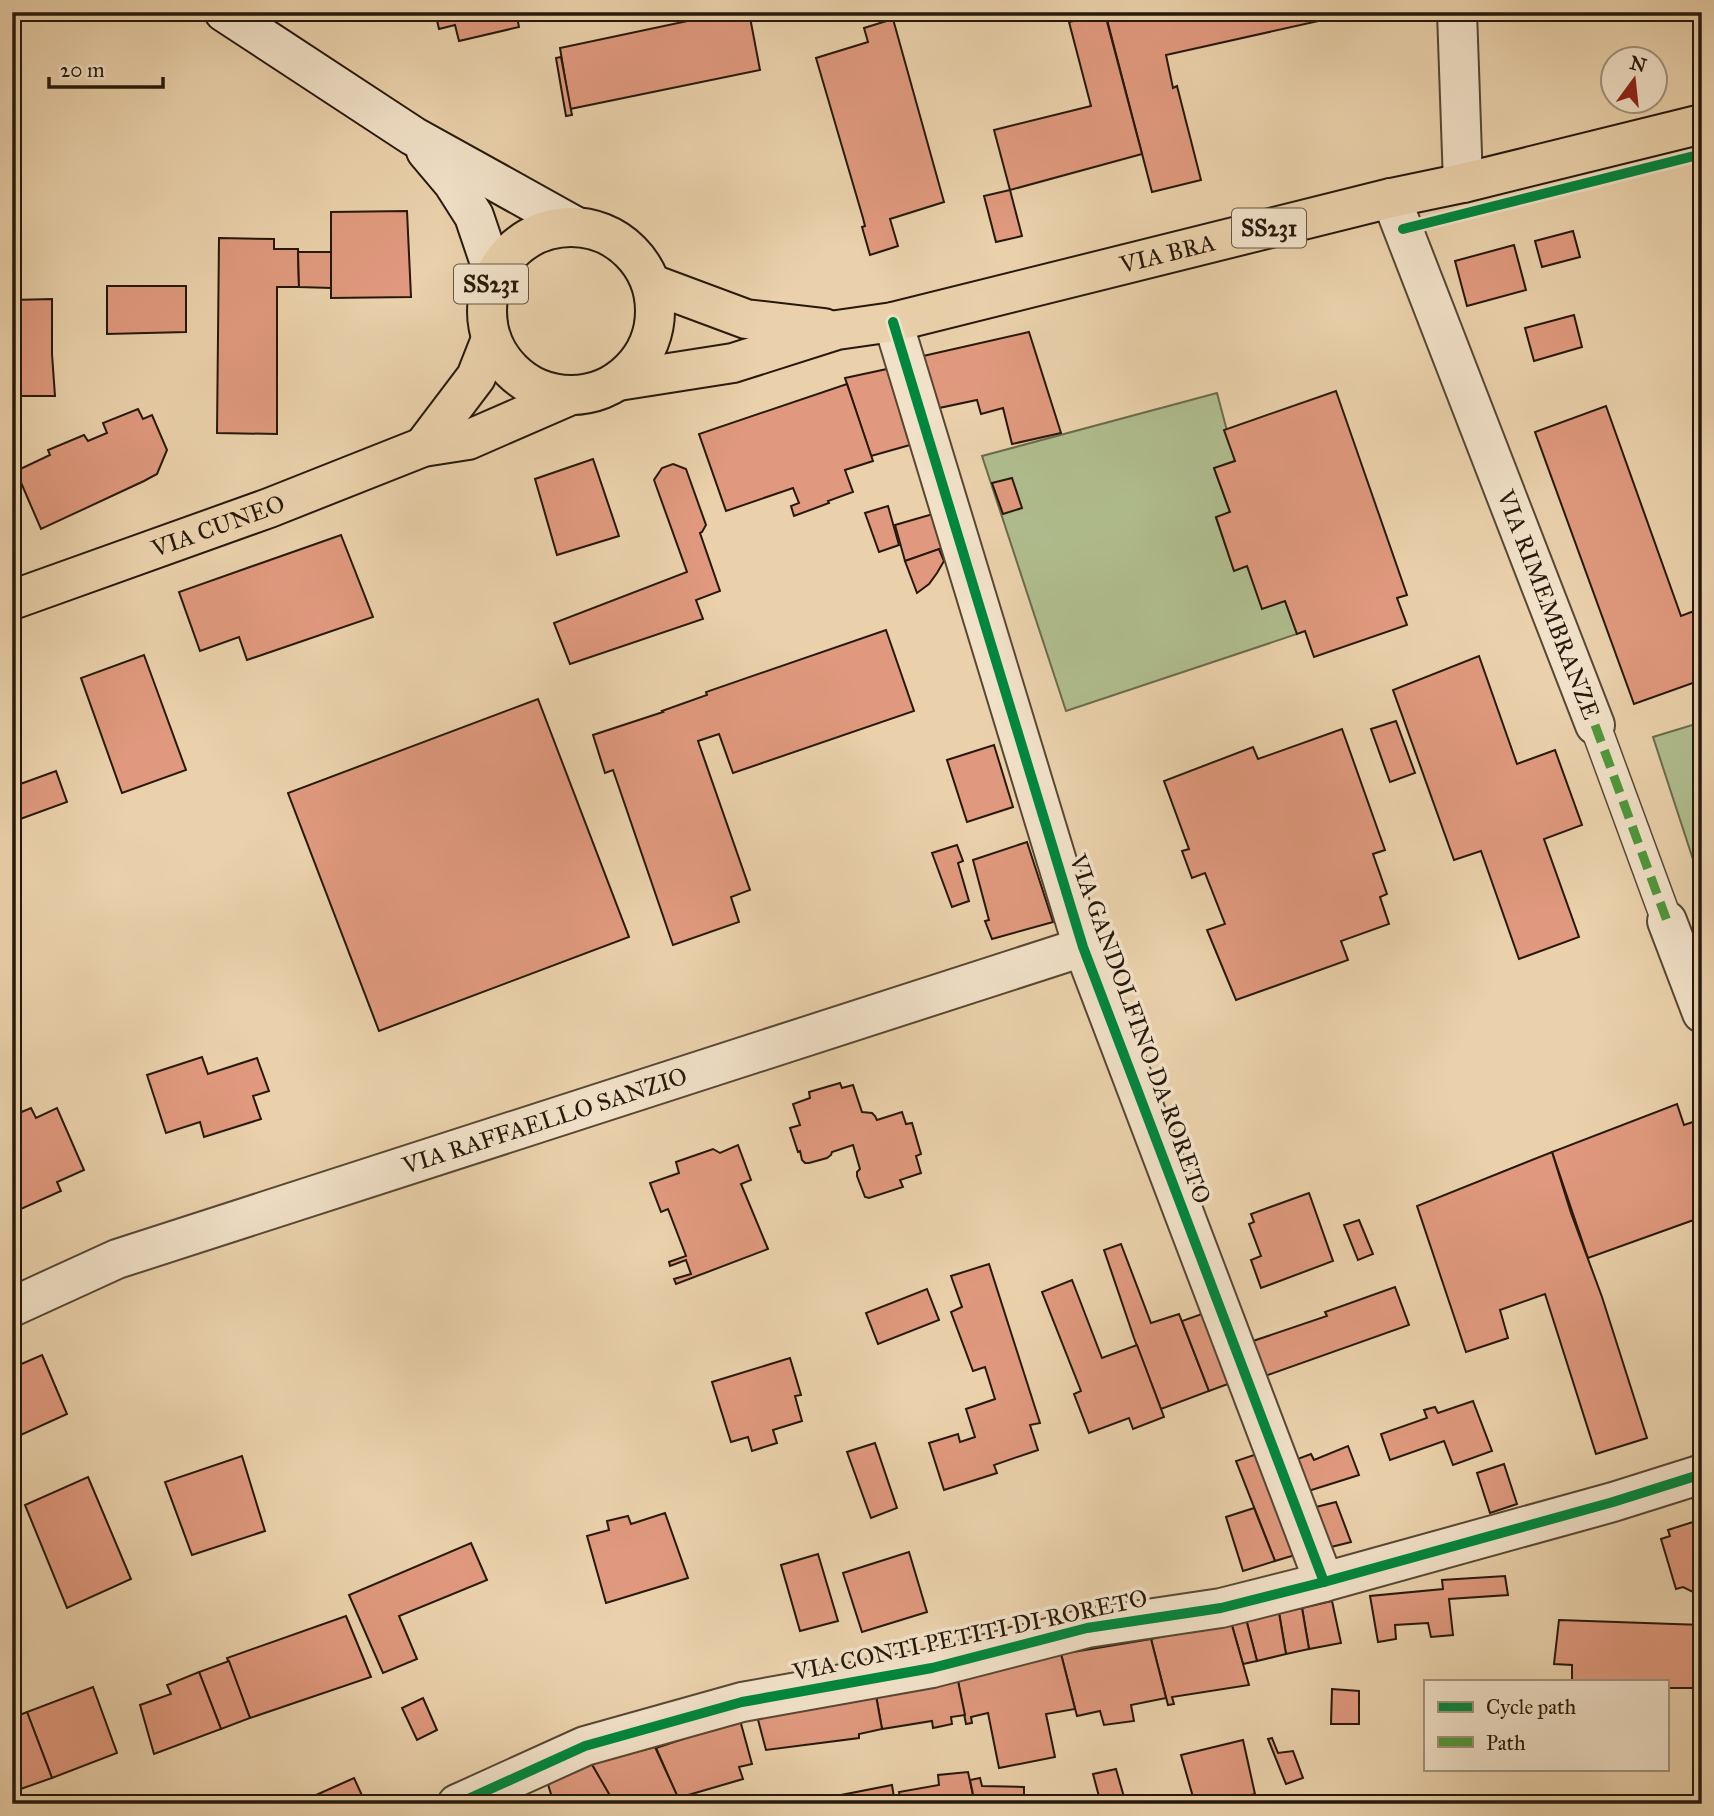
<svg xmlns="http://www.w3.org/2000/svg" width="1714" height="1816" viewBox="0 0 1714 1816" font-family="'IM FELL Great Primer',serif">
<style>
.green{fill:#b0bd8e;stroke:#6b6b4c;stroke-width:2}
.building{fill:#e0997e;stroke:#26190b;stroke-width:2}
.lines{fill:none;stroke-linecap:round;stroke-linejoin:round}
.pedestrian-casing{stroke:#574733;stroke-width:33}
.minor-casing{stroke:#574733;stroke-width:42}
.secondary-casing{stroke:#26190b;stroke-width:42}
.primary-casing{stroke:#26190b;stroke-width:42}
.pedestrian{stroke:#f1e1c8;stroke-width:30}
.minor{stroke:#f1e1c8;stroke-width:38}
.secondary{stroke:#f1e1c8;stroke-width:38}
.primary{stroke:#ead1ab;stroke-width:38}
.quiet{stroke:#4e993b;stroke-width:9;stroke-dasharray:18 9;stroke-linecap:butt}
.cycleway-casing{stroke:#f1e1c8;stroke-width:15}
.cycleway{stroke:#00873e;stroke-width:10}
.labels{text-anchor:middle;stroke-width:7;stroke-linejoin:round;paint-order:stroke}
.shield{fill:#f1e1c8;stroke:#635544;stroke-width:2}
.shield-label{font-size:23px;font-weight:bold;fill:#26190b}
.street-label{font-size:24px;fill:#26190b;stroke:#f1e1c8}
</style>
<rect width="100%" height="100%" fill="#ead1ab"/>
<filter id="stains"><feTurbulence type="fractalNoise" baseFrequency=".00286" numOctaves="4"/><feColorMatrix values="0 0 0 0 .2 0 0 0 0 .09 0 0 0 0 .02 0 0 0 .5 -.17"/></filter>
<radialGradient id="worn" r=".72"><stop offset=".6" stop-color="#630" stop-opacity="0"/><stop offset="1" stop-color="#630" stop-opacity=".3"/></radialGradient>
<g class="green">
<path d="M1217 393 1235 461 1214 468 1230 512 1216 518 1234 570 1247 566 1285 601 1297 634 1066 711 982 456Z"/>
<path d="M1702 722V887L1653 737Z"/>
</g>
<g class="building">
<path d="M435 12H516L519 27 459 41 455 25 439 29Z"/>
<path d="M730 12H749L760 70 570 109 560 48Z"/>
<path d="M1105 12H1359L1166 55 1173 88 1177 86 1201 180 1152 192Z"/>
<path d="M1105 14 1142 154 1010 190 994 130 1091 106 1069 22Z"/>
<path d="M893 19 944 202 890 219 898 246 870 255 862 227 865 226 863 218 816 58 868 42 864 28Z"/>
<path d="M561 57 572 115 566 116 556 58Z"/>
<path d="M1010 190 1022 236 996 242 984 196Z"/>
<path d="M407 211 411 297 331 298V212Z"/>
<path d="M1573 231 1580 257 1542 267 1535 241Z"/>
<path d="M219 238 274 239V249H298L299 287H277V434L217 433Z"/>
<path d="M1514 245 1526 290 1467 306 1455 261Z"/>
<path d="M298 252H331V288L299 287Z"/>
<path d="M107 286H186V332L107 334Z"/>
<path d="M52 299V354L55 396H12V300Z"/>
<path d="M1574 315 1582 347 1534 361 1525 328Z"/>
<path d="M1029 332 1061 433 1012 444 1003 408 981 414 977 400 939 408 923 356Z"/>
<path d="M887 369 910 445 871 456 845 378Z"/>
<path d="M847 384 873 461 845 470 853 492 828 501 829 503 794 516 791 506 799 503 793 488 726 511 699 434Z"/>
<path d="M1336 391 1407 595 1397 598 1407 625 1314 657 1305 631 1297 634 1285 601 1262 609 1247 566 1234 571 1216 517 1230 512 1214 468 1235 461 1224 430Z"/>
<path d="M1606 406 1681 616 1702 608V683L1701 680 1634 704 1535 432Z"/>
<path d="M138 409 143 419 152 415 167 450 157 474 144 481 41 529 16 471 50 455 48 450 84 435 88 441 107 433 103 423Z"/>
<path d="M593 459 619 536 557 555 535 479Z"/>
<path d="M673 464 686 469 706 525 702 532 700 533 720 591 696 600 703 619 570 664 554 623 687 572 654 480 662 468Z"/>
<path d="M1012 478 1022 508 1003 514 992 483Z"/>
<path d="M888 506 899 545 879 552 865 513Z"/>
<path d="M933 514 943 548 905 561 895 525Z"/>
<path d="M341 535 373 617 247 660 239 637 200 651 179 592Z"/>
<path d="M939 549 944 561 937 573 929 584 917 593 905 561Z"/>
<path d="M886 630 914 711 733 773 719 734 698 741 750 890 731 897 739 922 673 945 613 770 605 773 593 735 663 712 662 711 707 695 706 692Z"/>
<path d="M144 655 186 770 122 793 81 678Z"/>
<path d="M1479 656 1517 764 1555 750 1582 825 1544 839 1579 937 1519 959 1481 851 1454 860 1393 690Z"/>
<path d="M538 699 629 937 379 1031 288 793Z"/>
<path d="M1396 721 1415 773 1390 782 1371 729Z"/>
<path d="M1342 729 1385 850 1373 854 1387 894 1380 897 1389 924 1341 941 1348 960 1236 1000 1207 930 1225 924 1205 873 1192 878 1182 851 1189 849 1164 781 1253 747 1258 759Z"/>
<path d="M994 745 1013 807 967 822 947 760Z"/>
<path d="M56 771 67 802 12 822V787Z"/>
<path d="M1027 842 1053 922 992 939 985 921 989 920 973 860Z"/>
<path d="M957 845 963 861 958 863 969 901 952 907 932 853Z"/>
<path d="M202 1057 208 1074 257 1058 269 1091 253 1096 261 1119 204 1137 200 1122 166 1133 147 1075Z"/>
<path d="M840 1083 842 1088 853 1085 862 1112 872 1113 875 1116 877 1120 902 1112 906 1124 912 1123 921 1154 916 1156 921 1173 900 1180 903 1187 869 1198 865 1197 857 1176V1172L860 1169 853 1145 832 1152 831 1155 827 1158 809 1163H805L802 1160 800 1151 798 1152 790 1128 800 1125 793 1104 810 1098 809 1092Z"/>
<path d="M1677 1104 1684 1125 1702 1119V1217L1588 1258 1552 1152Z"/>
<path d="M31 1108 36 1118 57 1108 84 1170 57 1182 61 1191 12 1213V1116Z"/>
<path d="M738 1145 751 1180 741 1184 768 1249 676 1284 674 1279 691 1274 686 1260 670 1266 669 1262 686 1256 668 1209 661 1212 650 1183 679 1173 676 1162 713 1149 720 1153Z"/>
<path d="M1552 1152 1571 1213 1602 1297 1647 1438 1596 1454 1545 1294 1500 1310 1508 1338 1466 1352 1417 1206Z"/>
<path d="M1309 1193 1333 1261 1261 1288 1251 1260 1261 1256 1249 1224 1254 1222 1251 1214Z"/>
<path d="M1359 1220 1373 1254 1358 1260 1344 1225Z"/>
<path d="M1121 1244 1151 1323 1179 1314 1209 1391 1161 1409 1134 1338 1104 1250Z"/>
<path d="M989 1264 1040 1423 1030 1425 1038 1450 994 1465 997 1473 944 1490 929 1443 958 1434 960 1442 975 1437 966 1409 995 1399 985 1367 973 1371 951 1312 962 1307 951 1276Z"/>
<path d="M1072 1280 1102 1358 1137 1345 1164 1417 1133 1429 1129 1418 1089 1433 1074 1394 1081 1391 1042 1292Z"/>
<path d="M1395 1287 1409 1325 1265 1376 1253 1341 1327 1316 1325 1312Z"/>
<path d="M927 1289 939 1320 878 1344 866 1313Z"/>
<path d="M1213 1310 1239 1380 1209 1391 1182 1321Z"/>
<path d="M42 1355 67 1414 12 1439V1368Z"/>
<path d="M790 1358 801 1395 795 1396 802 1421 773 1430 777 1443 752 1451 748 1437 731 1442 712 1382Z"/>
<path d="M1473 1401 1492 1451 1453 1465 1444 1441 1390 1460 1381 1434 1427 1418 1424 1410 1435 1407 1438 1413Z"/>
<path d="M875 1443 897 1508 871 1518 847 1452Z"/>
<path d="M1348 1446 1359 1475 1302 1493 1292 1461 1311 1454 1314 1460Z"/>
<path d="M1266 1451 1305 1552 1275 1561 1236 1461Z"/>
<path d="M242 1456 265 1531 192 1555 165 1482Z"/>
<path d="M1504 1464 1517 1504 1490 1513 1477 1473Z"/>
<path d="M88 1477 131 1579 67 1608 25 1505Z"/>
<path d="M1336 1502 1351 1542 1323 1549 1308 1509Z"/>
<path d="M1254 1508 1275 1561 1243 1571 1226 1517Z"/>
<path d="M665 1513 688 1578 606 1603 587 1536 609 1530 607 1521 628 1516 631 1524Z"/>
<path d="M1702 1519V1590L1695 1593 1683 1587 1676 1589 1661 1539 1670 1536 1668 1530Z"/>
<path d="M471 1543 487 1580 399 1616 417 1659 383 1673 349 1595Z"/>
<path d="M909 1552 927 1612 862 1632 843 1573Z"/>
<path d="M818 1554 838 1621 800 1631 781 1565Z"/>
<path d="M1505 1576 1508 1595 1449 1599 1453 1635 1431 1637 1428 1623 1395 1625 1396 1639 1378 1642 1370 1596 1443 1589 1442 1580Z"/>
<path d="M1332 1601 1341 1643 1309 1649 1302 1608Z"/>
<path d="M1302 1608 1309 1649 1286 1654 1279 1613Z"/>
<path d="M1279 1613 1286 1654 1257 1661 1246 1619Z"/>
<path d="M346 1616 371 1677 250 1718 227 1658Z"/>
<path d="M1246 1619 1257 1661 1243 1664 1231 1622Z"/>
<path d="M1559 1620 1702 1625V1659H1697L1696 1688H1667V1681H1572V1665L1554 1664Z"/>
<path d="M1231 1622 1249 1685 1172 1697 1174 1704 1168 1705 1151 1639Z"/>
<path d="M1151 1639 1166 1698 1131 1705 1134 1721 1104 1725 1100 1711 1077 1716 1061 1654Z"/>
<path d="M1061 1654 1075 1709 1046 1714 1055 1757 999 1768 988 1713 971 1717 972 1723 966 1724 956 1671Z"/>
<path d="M229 1661 250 1718 221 1729 199 1672Z"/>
<path d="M956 1671 965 1715 951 1717 952 1724 933 1728 932 1721 882 1729 875 1690Z"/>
<path d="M199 1672 221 1729 154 1754 140 1705 171 1694 167 1685Z"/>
<path d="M93 1687 117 1753 52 1778 27 1712Z"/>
<path d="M1332 1689 1359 1691V1724H1331Z"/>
<path d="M875 1690 882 1729 859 1734V1738L766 1750 757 1716Z"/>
<path d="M423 1698 437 1730 417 1740 402 1708Z"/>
<path d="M27 1712 52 1778 12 1792V1718Z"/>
<path d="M740 1720 752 1764 739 1767 743 1779 678 1798 656 1748Z"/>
<path d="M1272 1738 1278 1753 1293 1751 1303 1778 1286 1784 1268 1739Z"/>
<path d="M1243 1740 1255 1794 1215 1804H1195L1181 1755Z"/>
<path d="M655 1747 681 1804H614L591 1763Z"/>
<path d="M591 1763 612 1799 597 1804H554L547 1781Z"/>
<path d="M1116 1769 1126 1804H1101L1093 1774Z"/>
<path d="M968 1772 975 1804H901L899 1792 939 1785 938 1775Z"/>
<path d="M354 1778 366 1804H296Z"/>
<path d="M980 1778 982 1786 1024 1787V1804H975L970 1780Z"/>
<path d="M892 1785 895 1804H795Z"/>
</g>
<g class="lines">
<defs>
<path id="pedestrian" d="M1595 725 1667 921"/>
<g id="minor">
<path d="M1457 12 1463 183"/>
<path id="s1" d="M1391 198 1595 725"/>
<path d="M893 322 1083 947 1324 1582"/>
<path d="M1667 921 1702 1013"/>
<path id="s2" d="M12 1307 117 1259 1083 947"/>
<path d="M457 1804 585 1746 742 1702 932 1668 1087 1628 1221 1608 1324 1582 1613 1502 1702 1474"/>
</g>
<g id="secondary">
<path d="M224 12 413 136 575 226"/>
<path d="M426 151 453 183 474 216 494 275"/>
</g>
<g id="primary">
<circle cx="571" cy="311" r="84"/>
<path d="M652 284 746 319 824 328"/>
<path id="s3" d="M618 381 733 363 837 330 893 322 1391 198 1463 183 1702 124"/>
<path d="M423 447 476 377 491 339"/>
<path id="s4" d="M12 600 269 508 423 447 468 440 569 396"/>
</g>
</defs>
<use href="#pedestrian" class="pedestrian-casing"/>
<use href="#minor" class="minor-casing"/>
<use href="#secondary" class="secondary-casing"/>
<use href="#primary" class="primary-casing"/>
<use href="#pedestrian" class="pedestrian"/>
<use href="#minor" class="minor"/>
<use href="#secondary" class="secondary"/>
<use href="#primary" class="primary"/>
<path class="quiet" d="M1595 725 1667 921"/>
<defs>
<g id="cycleway">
<path d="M1403 229 1702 154"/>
<path d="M893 322 1083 947 1324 1582"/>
<path d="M457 1804 585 1746 742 1702 932 1668 1087 1628 1221 1608 1324 1582 1613 1502 1702 1474"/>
</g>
</defs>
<use href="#cycleway" class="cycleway-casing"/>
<use href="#cycleway" class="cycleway"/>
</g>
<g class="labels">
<g class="shield">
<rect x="1232" y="208.5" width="74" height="39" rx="5"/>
<rect x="454" y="264.5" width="74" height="39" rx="5"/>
</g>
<g class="shield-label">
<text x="1269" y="236">SS231</text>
<text x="491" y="292">SS231</text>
</g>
<g class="street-label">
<text dy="8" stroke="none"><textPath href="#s3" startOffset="565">VIA BRA</textPath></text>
<text dy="8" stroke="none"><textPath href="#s4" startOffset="219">VIA CUNEO</textPath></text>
<text dy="8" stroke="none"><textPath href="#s1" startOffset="436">VIA RIMEMBRANZE</textPath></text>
<text transform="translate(1140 1029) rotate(70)" y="8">VIA GANDOLFINO DA RORETO</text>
<text dy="8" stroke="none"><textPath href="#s2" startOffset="565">VIA RAFFAELLO SANZIO</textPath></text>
<text transform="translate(970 1635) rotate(-12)" y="8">VIA CONTI PETITI DI RORETO</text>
</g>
</g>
<rect width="1714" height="1816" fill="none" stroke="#ead1ab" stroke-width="42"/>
<rect x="14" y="14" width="1686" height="1788" fill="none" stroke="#26190b" stroke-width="3.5"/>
<rect x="21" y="21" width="1672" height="1774" fill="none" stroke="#26190b" stroke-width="2"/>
<rect x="1424" y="1680" width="245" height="91" fill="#f1e1c8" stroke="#a0917c" stroke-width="2"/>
<rect x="1438" y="1702" width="35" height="10" fill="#00873e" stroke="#a0917c" stroke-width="2"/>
<text x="1486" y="1714" font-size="21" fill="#26190b">Cycle path</text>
<rect x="1438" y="1737" width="35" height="10" fill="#4e993b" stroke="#a0917c" stroke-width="2"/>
<text x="1486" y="1750" font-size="21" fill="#26190b">Path</text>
<g transform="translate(1634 80) rotate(15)"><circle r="33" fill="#f1e1c8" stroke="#a0917c" stroke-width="2"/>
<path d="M0-5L12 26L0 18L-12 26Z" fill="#8f2418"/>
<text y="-10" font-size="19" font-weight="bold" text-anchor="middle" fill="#26190b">N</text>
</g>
<path d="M49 77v10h114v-10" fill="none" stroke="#26190b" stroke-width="3.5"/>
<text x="60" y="77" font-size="21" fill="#26190b" stroke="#f1e1c8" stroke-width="5" paint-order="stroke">20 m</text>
<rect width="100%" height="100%" filter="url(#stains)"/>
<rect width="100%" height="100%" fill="url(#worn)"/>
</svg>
